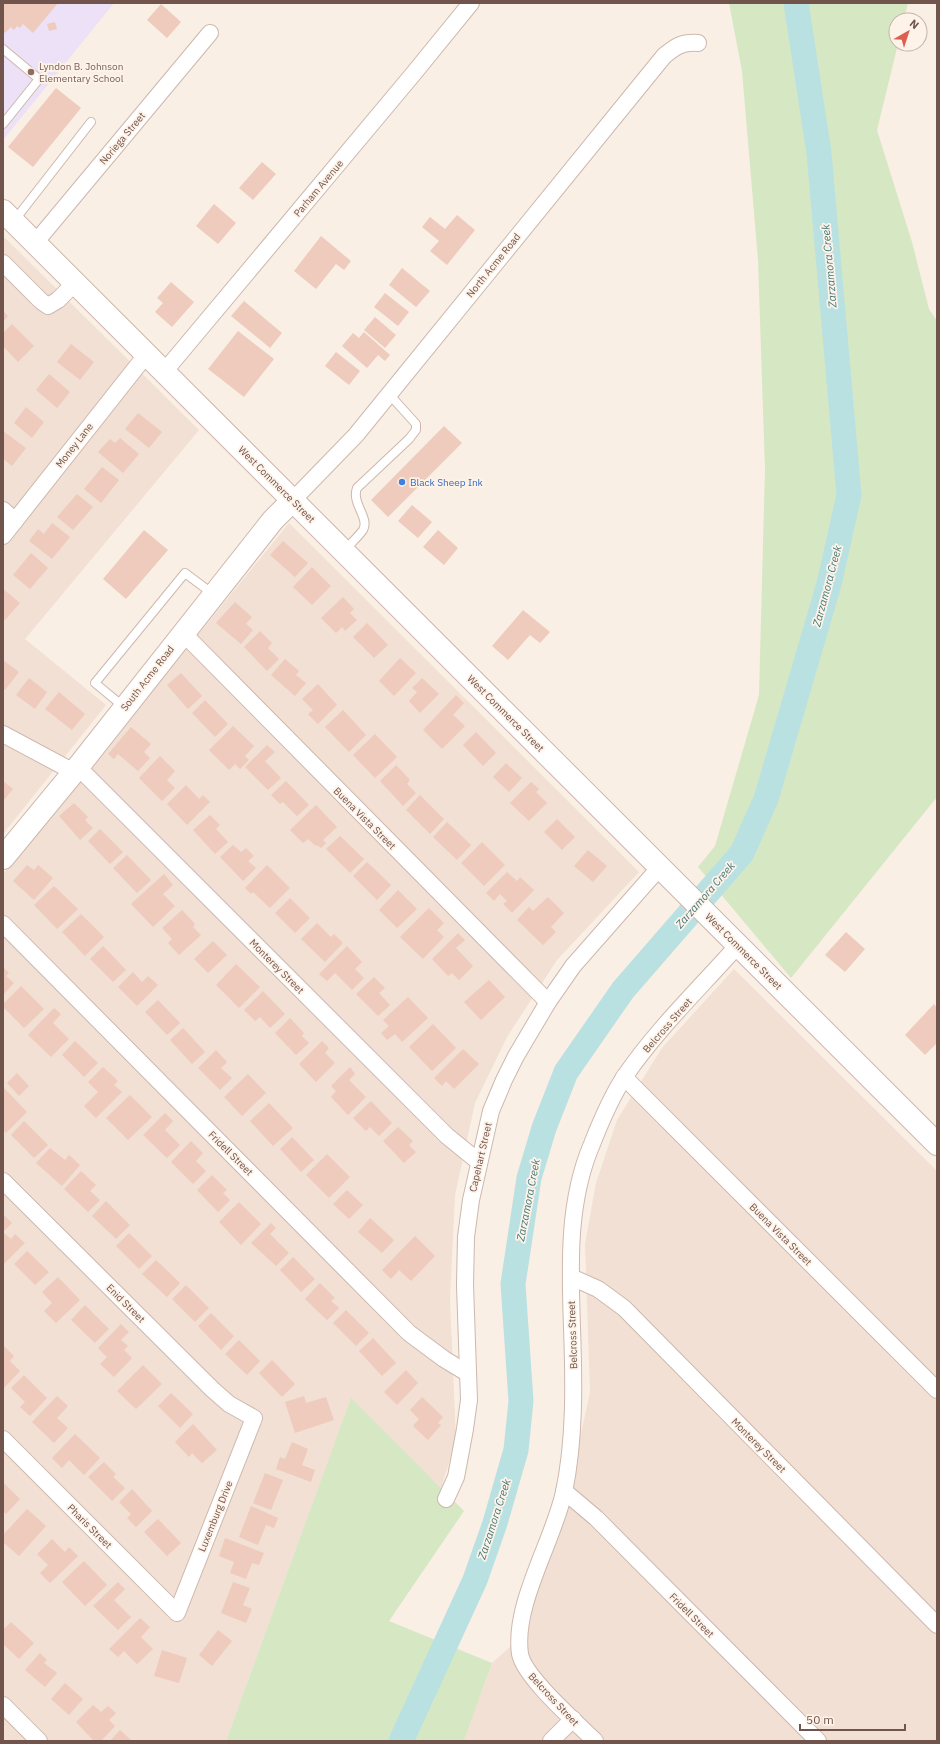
<svg xmlns="http://www.w3.org/2000/svg" width="940" height="1744" viewBox="0 0 940 1744" font-family="'IBM Plex Sans',sans-serif">
<style>
.residential{fill:#f1e0d3}
.education{fill:#ece1f6}
.green{fill:#d6e7c3}
.lines{fill:none;stroke-linecap:round;stroke-linejoin:round}
.river{stroke:#bae1e2;stroke-width:25}
.building{fill:#eecbbd}
.lane-casing{stroke:#cdb8ae;stroke-width:10}
.street-casing{stroke:#cdb8ae;stroke-width:18}
.secondary-casing{stroke:#cfb7ac;stroke-width:24}
.lane{stroke:#fff;stroke-width:8}
.street{stroke:#fff;stroke-width:16}
.secondary{stroke:#fff;stroke-width:22}
.education-dot{fill:#8d6e63;stroke:#fef3e9;stroke-width:1.5}
.shop-dot{fill:#3f7fe0;stroke:#fef3e9;stroke-width:1.5}
.labels{text-anchor:middle;stroke-width:3.5;stroke-linejoin:round;paint-order:stroke}
.education-label{font-size:10px;fill:#785e54;stroke:#fef3e9;text-anchor:start}
.street-label{font-size:10px;fill:#71544b;stroke:#fef3e9}
.shop-label{font-size:10px;fill:#366cbe;stroke:#fef3e9;text-anchor:start}
.water-label{font-size:11px;font-style:italic;fill:#44797b;stroke:#fef3e9}
</style>
<rect width="100%" height="100%" fill="#faefe4"/>
<g class="residential">
<path d="M3 236 199 430 25 639 106 705 3 834Z"/>
<path d="M289 523 639 872 557 960 507 1037 475 1103 455 1195 450 1300 456 1440 441 1488 351 1399 226 1741H3V874Z"/>
<path d="M734 969 937 1171V1741H464L492 1663 528 1631 535 1596 575 1462 590 1392 585 1244 596 1183 617 1120 662 1048Z"/>
</g>
<path class="education" d="M3 3H114L3 140Z"/>
<g class="green">
<path d="M729 3H908L904 20H896V44H898L877 130 912 242 929 309 937 321V797L791 978 698 867 715 846 759 695 765 469 758 260 742 71Z"/>
<path d="M351 1398 464 1511 389 1621 492 1663 464 1741H226Z"/>
</g>
<g class="lines">
<path class="river" d="M401 1741 475 1580 495 1523 516 1450 521 1401 513 1284 529 1178 544 1128 566 1072 623 990 742 853 766 799 829 584 849 495 819 153 796 3"/>
</g>
<g class="building">
<path d="M3 3H58L33 33 23 24 20 28 17 26 14 30 11 27 5 33 3 31Z"/>
<path d="M161 4 181 22 167 38 147 20Z"/>
<path d="M55 22 57 29 49 31 47 24Z"/>
<path d="M56 88 81 108 33 167 8 147Z"/>
<path d="M262 162 276 174 253 200 239 188Z"/>
<path d="M214 204 236 223 218 244 196 226Z"/>
<path d="M457 215 475 230 447 265 430 251 439 241 422 227 430 217 445 229Z"/>
<path d="M321 236 351 261 344 270 336 264 316 289 294 271Z"/>
<path d="M402 268 430 291 416 307 389 285Z"/>
<path d="M171 282 194 302 172 327 155 312 163 303 157 298Z"/>
<path d="M385 293 409 312 398 326 374 307Z"/>
<path d="M244 301 282 333 270 348 231 316Z"/>
<path d="M3 311 8 316 3 322Z"/>
<path d="M375 317 396 335 385 348 364 330Z"/>
<path d="M12 324 34 346 18 362 3 346V333Z"/>
<path d="M238 331 274 359 244 397 208 369Z"/>
<path d="M364 332 390 355 385 361 378 355 367 368 342 346 353 333 359 338Z"/>
<path d="M71 344 94 362 80 380 57 362Z"/>
<path d="M336 352 360 371 349 385 325 366Z"/>
<path d="M49 374 70 392 57 408 36 390Z"/>
<path d="M26 407 44 422 32 438 14 423Z"/>
<path d="M138 413 162 432 149 448 125 429Z"/>
<path d="M444 426 462 443 388 517 371 500Z"/>
<path d="M3 431 26 448 12 466 3 459Z"/>
<path d="M120 438 139 454 123 473 98 452 110 439 115 443Z"/>
<path d="M102 467 119 480 101 503 84 489Z"/>
<path d="M77 494 93 507 73 530 57 517Z"/>
<path d="M412 505 432 522 418 538 398 521Z"/>
<path d="M52 523 70 537 52 559 29 541 38 529 44 534Z"/>
<path d="M144 530 168 550 126 599 103 579Z"/>
<path d="M438 530 458 548 444 565 423 547Z"/>
<path d="M283 541 308 563 295 577 270 555Z"/>
<path d="M31 553 48 568 30 589 13 575Z"/>
<path d="M312 567 331 586 312 605 293 587Z"/>
<path d="M3 589 20 603 5 620 3 618Z"/>
<path d="M343 597 354 609 350 613 357 620 345 631 342 627 336 633 321 618Z"/>
<path d="M235 602 252 617 246 624 253 630 241 644 216 623Z"/>
<path d="M523 610 550 632 540 643 530 635 508 660 492 646Z"/>
<path d="M367 623 388 645 374 658 353 637Z"/>
<path d="M260 631 272 643 268 648 279 659 267 671 244 647Z"/>
<path d="M400 658 416 673 394 696 379 681Z"/>
<path d="M285 659 299 671 296 675 306 683 295 696 271 675Z"/>
<path d="M3 660 19 672 5 690 3 688Z"/>
<path d="M181 673 202 696 188 709 167 685Z"/>
<path d="M29 678 47 692 35 709 16 695Z"/>
<path d="M422 678 439 694 420 713 409 701 417 692 412 688Z"/>
<path d="M318 684 337 705 318 724 308 714 313 710 302 699Z"/>
<path d="M59 692 85 714 72 730 45 709Z"/>
<path d="M456 695 464 703 453 715 465 726 442 749 423 730Z"/>
<path d="M205 700 228 724 215 737 192 713Z"/>
<path d="M343 710 366 735 349 752 325 727Z"/>
<path d="M233 726 254 746 245 756 249 760 240 769 235 764 229 770 209 750Z"/>
<path d="M131 727 151 744 144 752 150 758 138 771 118 754 114 759 108 754Z"/>
<path d="M476 732 496 753 483 766 463 745Z"/>
<path d="M375 734 397 757 375 778 353 755Z"/>
<path d="M267 745 275 752 265 761 281 778 268 790 245 767Z"/>
<path d="M160 756 175 771 167 780 175 788 162 801 139 778Z"/>
<path d="M506 763 522 778 509 792 493 777Z"/>
<path d="M396 765 410 780 407 784 416 793 403 806 380 781Z"/>
<path d="M3 781 13 789 3 801Z"/>
<path d="M286 781 309 805 297 816 283 802 280 804 271 795Z"/>
<path d="M531 782 539 789 536 792 547 803 529 821 510 803Z"/>
<path d="M186 785 199 799 203 795 210 802 187 825 167 804Z"/>
<path d="M420 795 444 819 430 834 406 810Z"/>
<path d="M74 803 88 817 85 820 93 828 80 840 59 816Z"/>
<path d="M316 805 337 827 323 840 326 843 321 848 317 845 316 846 308 839 303 843 290 830Z"/>
<path d="M210 815 220 825 216 829 228 842 215 854 193 830Z"/>
<path d="M557 819 575 837 562 850 544 832Z"/>
<path d="M447 822 471 845 457 860 433 837Z"/>
<path d="M100 829 123 852 110 864 88 841Z"/>
<path d="M340 836 364 859 350 873 326 849Z"/>
<path d="M482 842 505 865 484 886 461 863Z"/>
<path d="M233 845 241 852 246 848 254 856 248 861 256 868 243 881 220 857Z"/>
<path d="M588 850 607 866 593 882 574 866Z"/>
<path d="M127 855 151 880 137 893 113 868Z"/>
<path d="M367 862 391 885 377 900 353 876Z"/>
<path d="M27 865 34 870 38 865 53 878 34 900 13 881Z"/>
<path d="M267 865 290 888 270 908 253 892 251 894 245 888Z"/>
<path d="M507 872 517 881 520 877 534 890 512 913 503 904 507 901 500 894 494 901 486 893Z"/>
<path d="M164 874 173 885 163 894 175 906 153 927 131 904Z"/>
<path d="M54 886 78 909 57 929 34 905Z"/>
<path d="M398 890 417 909 397 928 379 910Z"/>
<path d="M548 897 564 913 551 927 556 932 543 945 517 920 529 907 533 911Z"/>
<path d="M290 898 310 918 295 933 275 913Z"/>
<path d="M429 908 444 923 437 930 444 937 423 959 400 937Z"/>
<path d="M182 910 195 924 193 927 201 935 179 955 168 943 172 939 162 928Z"/>
<path d="M81 914 104 937 85 956 62 932Z"/>
<path d="M317 923 331 937 334 934 343 943 325 962 301 939Z"/>
<path d="M846 932 865 949 845 972 825 955Z"/>
<path d="M458 933 465 940 456 948 473 966 459 980 452 973 448 976 432 959Z"/>
<path d="M213 941 227 955 208 973 194 959Z"/>
<path d="M103 946 126 970 113 982 90 959Z"/>
<path d="M347 946 362 962 355 969 364 978 352 990 335 973 327 981 319 974Z"/>
<path d="M236 964 260 987 239 1008 216 985Z"/>
<path d="M3 967 9 973 6 976 14 983 3 995Z"/>
<path d="M133 972 142 982 148 976 158 985 137 1006 118 987Z"/>
<path d="M374 977 385 988 379 993 390 1005 378 1016 356 994Z"/>
<path d="M489 980 505 997 481 1020 464 1002Z"/>
<path d="M21 986 44 1009 24 1028 3 1007V1004Z"/>
<path d="M263 991 285 1014 270 1028 260 1017 255 1021 244 1010Z"/>
<path d="M408 997 428 1018 402 1042 395 1034 387 1040 381 1033 389 1026 383 1020Z"/>
<path d="M158 1000 180 1023 167 1035 145 1012Z"/>
<path d="M934 1004 937 1008V1043L925 1055 905 1035Z"/>
<path d="M54 1008 61 1014 53 1023 69 1039 51 1057 28 1035Z"/>
<path d="M290 1018 304 1033 302 1036 309 1043 296 1055 275 1033Z"/>
<path d="M433 1024 456 1048 432 1071 409 1047Z"/>
<path d="M183 1028 205 1052 192 1064 170 1040Z"/>
<path d="M75 1041 98 1063 84 1077 62 1055Z"/>
<path d="M322 1041 329 1048 325 1053 335 1063 316 1082 299 1064Z"/>
<path d="M463 1049 479 1064 454 1089 446 1081 442 1086 434 1078Z"/>
<path d="M216 1050 227 1062 221 1068 232 1078 220 1090 198 1068Z"/>
<path d="M103 1067 118 1081 114 1085 122 1092 96 1118 84 1106 98 1092 88 1082Z"/>
<path d="M350 1067 355 1074 349 1080 366 1097 348 1115 331 1097 336 1091 331 1086Z"/>
<path d="M17 1073 29 1086 19 1096 7 1083Z"/>
<path d="M248 1074 266 1093 242 1116 224 1097Z"/>
<path d="M4 1088 27 1112 6 1133 3 1129Z"/>
<path d="M130 1095 152 1117 128 1140 106 1118Z"/>
<path d="M371 1101 392 1123 379 1136 370 1127 366 1131 353 1118Z"/>
<path d="M269 1103 293 1128 273 1146 250 1121Z"/>
<path d="M165 1113 173 1121 165 1130 180 1145 167 1158 143 1135Z"/>
<path d="M24 1121 48 1145 34 1158 11 1135Z"/>
<path d="M398 1127 413 1141 409 1145 416 1152 404 1163 383 1141Z"/>
<path d="M292 1137 314 1160 301 1172 280 1149Z"/>
<path d="M191 1141 203 1153 196 1161 206 1171 193 1184 171 1162Z"/>
<path d="M50 1148 65 1160 69 1155 80 1165 62 1186 36 1163Z"/>
<path d="M327 1154 350 1177 329 1198 306 1175Z"/>
<path d="M81 1171 96 1185 90 1191 100 1200 88 1212 64 1189Z"/>
<path d="M212 1175 227 1190 223 1193 230 1200 218 1212 197 1190Z"/>
<path d="M347 1190 363 1205 349 1219 333 1204Z"/>
<path d="M106 1201 130 1225 116 1239 92 1216Z"/>
<path d="M239 1202 261 1224 241 1245 219 1222Z"/>
<path d="M4 1215 12 1223 3 1232 11 1239 15 1234 25 1243 3 1265V1216Z"/>
<path d="M370 1218 394 1240 382 1253 358 1232Z"/>
<path d="M271 1223 276 1228 270 1234 289 1253 276 1266 251 1243Z"/>
<path d="M129 1233 152 1256 139 1269 116 1246Z"/>
<path d="M415 1236 435 1256 411 1281 399 1270 391 1279 382 1270Z"/>
<path d="M27 1251 49 1272 35 1285 14 1264Z"/>
<path d="M293 1257 315 1279 301 1292 280 1270Z"/>
<path d="M156 1260 180 1283 167 1297 142 1274Z"/>
<path d="M58 1277 80 1300 56 1323 44 1311 52 1303 42 1292Z"/>
<path d="M320 1283 335 1298 331 1301 339 1308 327 1320 305 1299Z"/>
<path d="M186 1285 209 1308 195 1322 172 1299Z"/>
<path d="M85 1305 109 1329 95 1343 71 1320Z"/>
<path d="M346 1310 369 1333 356 1346 333 1323Z"/>
<path d="M211 1313 234 1336 221 1350 198 1326Z"/>
<path d="M121 1324 129 1332 121 1340 128 1346 124 1350 132 1358 114 1377 100 1364 107 1357 98 1348Z"/>
<path d="M373 1338 396 1363 382 1376 359 1351Z"/>
<path d="M239 1340 260 1361 247 1375 225 1354Z"/>
<path d="M3 1345 14 1356 10 1361 20 1371 3 1389Z"/>
<path d="M272 1360 295 1384 282 1397 259 1373Z"/>
<path d="M143 1365 162 1384 136 1409 117 1391Z"/>
<path d="M406 1370 418 1383 397 1405 384 1392Z"/>
<path d="M24 1375 47 1398 30 1416 20 1407 25 1402 11 1388Z"/>
<path d="M171 1393 193 1414 180 1428 158 1406Z"/>
<path d="M57 1396 68 1406 57 1418 68 1428 54 1443 32 1422Z"/>
<path d="M304 1396 306 1403 326 1397 334 1420 295 1433 285 1402Z"/>
<path d="M422 1397 443 1417 438 1423 441 1425 428 1440 413 1426 419 1419 410 1410Z"/>
<path d="M193 1424 217 1450 202 1463 192 1453 189 1457 175 1442Z"/>
<path d="M75 1434 100 1458 84 1475 69 1460 62 1468 52 1458Z"/>
<path d="M292 1442 308 1449 302 1465 315 1470 311 1482 276 1469 280 1457 285 1459Z"/>
<path d="M104 1462 116 1474 113 1477 125 1488 112 1501 88 1477Z"/>
<path d="M265 1473 283 1480 271 1510 253 1503Z"/>
<path d="M3 1482 20 1499 6 1514 3 1511Z"/>
<path d="M132 1489 152 1511 136 1527 127 1518 131 1514 119 1502Z"/>
<path d="M251 1506 278 1518 274 1528 266 1525 258 1545 239 1537Z"/>
<path d="M27 1509 46 1526 19 1556 3 1542V1535Z"/>
<path d="M158 1519 181 1543 167 1556 144 1532Z"/>
<path d="M225 1538 264 1553 259 1565 252 1563 246 1579 230 1573 234 1562 219 1556Z"/>
<path d="M52 1539 65 1552 69 1547 78 1556 50 1583 40 1573 48 1565 37 1554Z"/>
<path d="M84 1561 107 1585 85 1606 62 1582Z"/>
<path d="M118 1582 125 1589 114 1600 131 1617 118 1630 93 1606Z"/>
<path d="M233 1582 250 1588 243 1605 252 1609 246 1623 221 1613Z"/>
<path d="M140 1618 150 1627 141 1637 153 1649 137 1664 124 1651 118 1657 109 1649Z"/>
<path d="M11 1622 34 1643 19 1659 3 1644V1630Z"/>
<path d="M218 1630 232 1641 212 1666 199 1655Z"/>
<path d="M162 1650 187 1658 179 1683 154 1676Z"/>
<path d="M40 1653 47 1660 44 1663 57 1673 45 1687 25 1670Z"/>
<path d="M65 1683 83 1699 69 1715 51 1699Z"/>
<path d="M93 1705 101 1712 108 1706 116 1713 109 1720 115 1726 101 1741H94L76 1722Z"/>
<path d="M120 1730 132 1741H110Z"/>
</g>
<g class="lines">
<defs>
<g id="lane">
<path d="M3 49 39 79 3 124"/>
<path d="M14 221 91 122"/>
<path d="M344 551C350 544 358 537 363 530 370 518 351 503 357 488L409 439 416 430V424L389 394"/>
<path d="M124 707 95 683 185 573 213 594"/>
</g>
<g id="street">
<path d="M35 243 210 33"/>
<path d="M3 263 41 301 48 306 58 300 75 283"/>
<path d="M164 372 414 73 471 3"/>
<path d="M293 500 356 435 664 56C676 46 682 42 698 43"/>
<path d="M3 510 15 521"/>
<path d="M3 536 146 355"/>
<path d="M183 633 548 1002"/>
<path d="M3 734 74 772"/>
<path d="M78 767 447 1136 479 1162"/>
<path d="M3 924 409 1333 444 1359 467 1373"/>
<path d="M624 1077 937 1390"/>
<path d="M3 1181 212 1389 229 1404 254 1418 177 1613 3 1439"/>
<path d="M571 1277 598 1289 624 1308 937 1625"/>
<path d="M564 1491 596 1518 818 1741"/>
<path d="M446 1499 456 1477 465 1429 469 1400 465 1285 466 1237 471 1200 491 1111 504 1080 516 1056 548 1002 573 966 660 867"/>
<path d="M3 1705 39 1741"/>
<path d="M551 1741 573 1719"/>
<path d="M595 1741C577 1723 524 1677 520 1654 513 1604 553 1542 564 1492 575 1439 574 1383 572 1328 570 1267 567 1202 592 1144 601 1121 611 1097 625 1076 657 1029 700 988 738 945"/>
</g>
<g id="secondary">
<path d="M3 211 937 1144"/>
<path d="M3 858 78 767 273 520 293 500"/>
</g>
</defs>
<use href="#lane" class="lane-casing"/>
<use href="#street" class="street-casing"/>
<use href="#secondary" class="secondary-casing"/>
<use href="#lane" class="lane"/>
<use href="#street" class="street"/>
<use href="#secondary" class="secondary"/>
</g>
<circle class="education-dot" cx="31" cy="72" r="4"/>
<circle class="shop-dot" cx="402" cy="482" r="4"/>
<g class="labels">
<g class="education-label">
<text x="39" y="70">Lyndon B. Johnson<tspan x="39" dy="12">Elementary School</tspan></text>
</g>
<g class="street-label">
<text transform="translate(122 138) rotate(-50)" y="4">Noriega Street</text>
<text transform="translate(318 188) rotate(-50)" y="4">Parham Avenue</text>
<text transform="translate(493 265) rotate(-51)" y="4">North Acme Road</text>
<text transform="translate(74 445) rotate(-52)" y="4">Money Lane</text>
<text transform="translate(277 484) rotate(45)" y="4">West Commerce Street</text>
<text transform="translate(147 678) rotate(-52)" y="4">South Acme Road</text>
<text transform="translate(506 713) rotate(45)" y="4">West Commerce Street</text>
<text transform="translate(365 818) rotate(45)" y="4">Buena Vista Street</text>
<text transform="translate(744 951) rotate(45)" y="4">West Commerce Street</text>
<text transform="translate(277 966) rotate(45)" y="4">Monterey Street</text>
<text transform="translate(667 1025) rotate(-49)" y="4">Belcross Street</text>
<text transform="translate(231 1153) rotate(45)" y="4">Fridell Street</text>
<text transform="translate(480 1157) rotate(-77)" y="4">Capehart Street</text>
<text transform="translate(781 1234) rotate(45)" y="4">Buena Vista Street</text>
<text transform="translate(126 1303) rotate(45)" y="4">Enid Street</text>
<text transform="translate(572 1335) rotate(-92)" y="4">Belcross Street</text>
<text transform="translate(759 1445) rotate(45)" y="4">Monterey Street</text>
<text transform="translate(215 1516) rotate(-68)" y="4">Luxemburg Drive</text>
<text transform="translate(90 1526) rotate(45)" y="4">Pharis Street</text>
<text transform="translate(692 1615) rotate(45)" y="4">Fridell Street</text>
<text transform="translate(554 1699) rotate(47)" y="4">Belcross Street</text>
</g>
<g class="shop-label">
<text x="410" y="486">Black Sheep Ink</text>
</g>
<g class="water-label">
<text transform="translate(829 266) rotate(-95)" y="4">Zarzamora Creek</text>
<text transform="translate(827 586) rotate(-75)" y="4">Zarzamora Creek</text>
<text transform="translate(705 895) rotate(-49)" y="4">Zarzamora Creek</text>
<text transform="translate(528 1200) rotate(-79)" y="4">Zarzamora Creek</text>
<text transform="translate(494 1519) rotate(-72)" y="4">Zarzamora Creek</text>
</g>
</g>
<rect width="940" height="1744" fill="none" stroke="#71544b" stroke-width="8"/>
<g transform="translate(908 32) rotate(39)"><circle r="19" fill="#fef3e9" stroke="#c6b3aa"/>
<path d="M0-3L7 15L0 10L-7 15Z" fill="#dc5f51"/>
<text y="-6" font-size="11" font-weight="bold" text-anchor="middle" fill="#71544b">N</text>
</g>
<path d="M800 1724v6h105v-6" fill="none" stroke="#71544b" stroke-width="2"/>
<text x="806" y="1724" font-size="12" fill="#71544b" stroke="#fef3e9" stroke-width="3" paint-order="stroke">50 m</text>
</svg>
